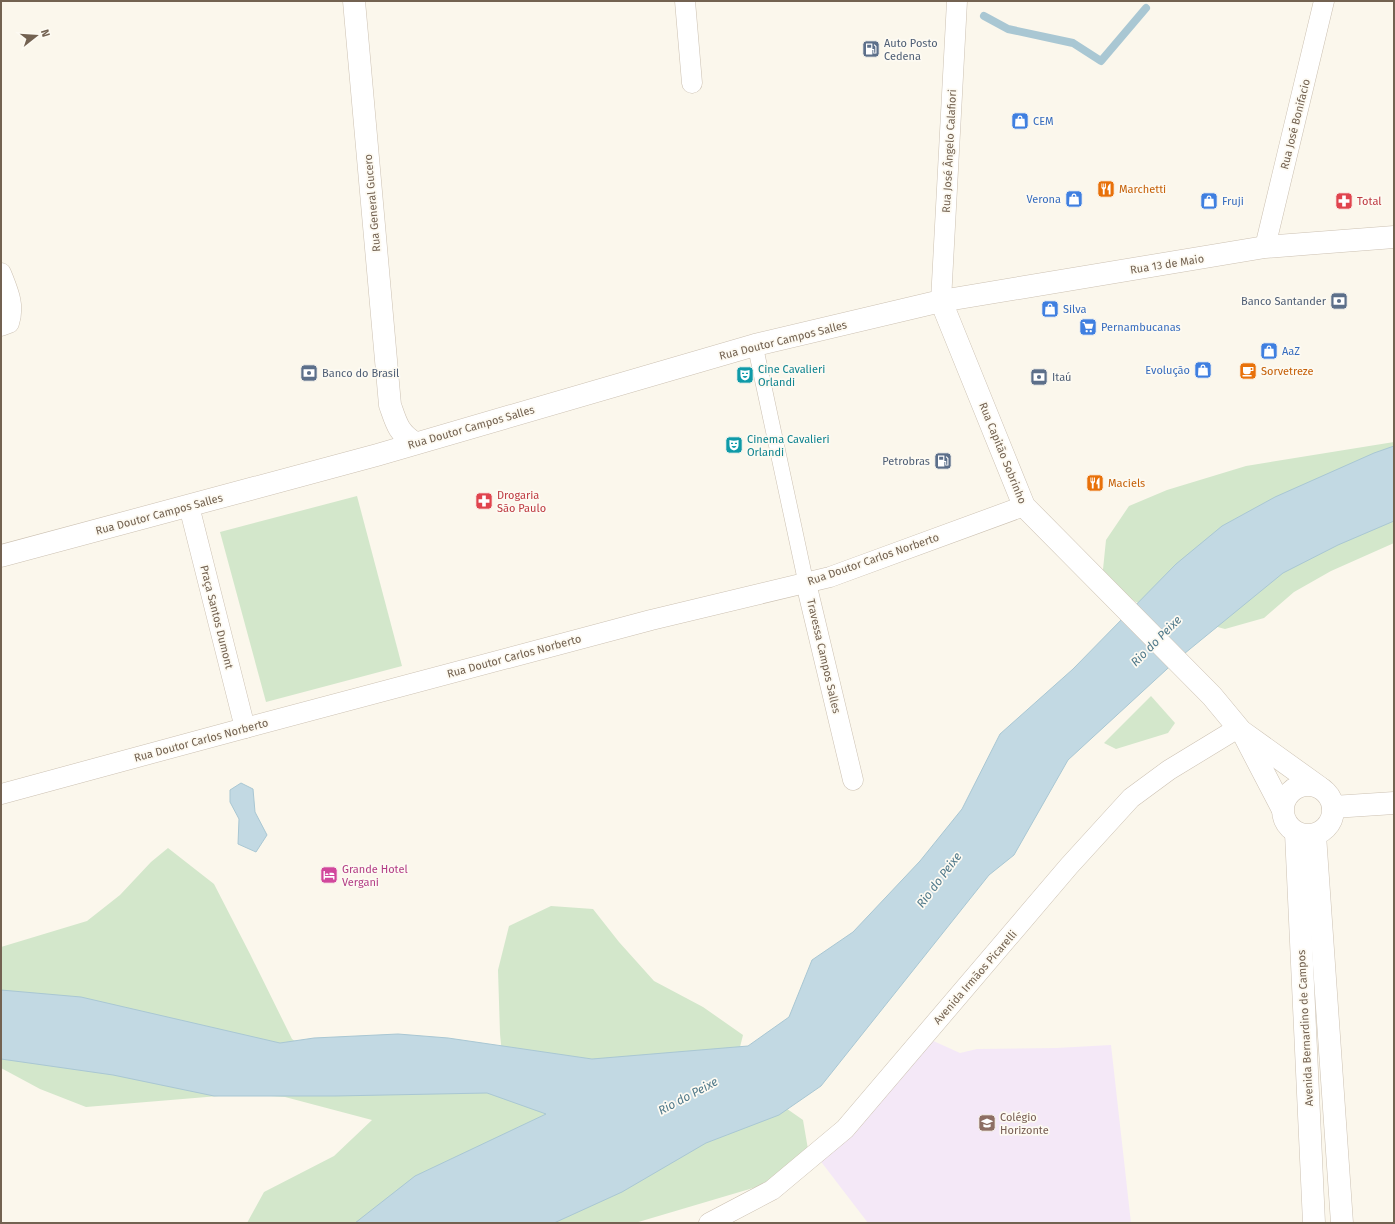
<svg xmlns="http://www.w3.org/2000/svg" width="1395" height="1224" viewBox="0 0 1395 1224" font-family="'Fira Sans',sans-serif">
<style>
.education{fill:#f4e8f7}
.green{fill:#d3e7cb}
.water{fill:#c2d9e3;stroke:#a9c7d3}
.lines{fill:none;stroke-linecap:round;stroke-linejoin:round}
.stream{stroke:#a9c7d3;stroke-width:8}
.pedestrian-casing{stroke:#ccc1b2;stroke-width:16}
.minor-casing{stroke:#ccc1b2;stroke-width:21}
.tertiary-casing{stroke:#ccc1b2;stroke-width:23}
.pedestrian{stroke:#fff;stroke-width:15}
.minor{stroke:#fff;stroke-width:20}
.tertiary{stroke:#fff;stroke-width:22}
.labels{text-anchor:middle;stroke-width:3.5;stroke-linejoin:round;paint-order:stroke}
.service-label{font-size:11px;fill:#4e5e75;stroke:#fdfaf2;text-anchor:start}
.shop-label{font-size:11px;fill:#366cbe;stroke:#fdfaf2;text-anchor:start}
.street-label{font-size:11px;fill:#736251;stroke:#fdfaf2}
.food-label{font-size:11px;fill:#c56008;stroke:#fdfaf2;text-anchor:start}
.health-label{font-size:11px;fill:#be3a42;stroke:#fdfaf2;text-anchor:start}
.culture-label{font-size:11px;fill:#0d838f;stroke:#fdfaf2;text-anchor:start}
.hotel-label{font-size:11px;fill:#b23c85;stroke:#fdfaf2;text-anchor:start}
.education-label{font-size:11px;fill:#785e54;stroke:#fdfaf2;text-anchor:start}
.water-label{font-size:12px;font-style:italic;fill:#50798a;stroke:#fdfaf2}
</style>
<rect width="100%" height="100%" fill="#fbf7ec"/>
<path class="education" d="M929 1039 960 1053 977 1049 1056 1048 1111 1045 1131 1223H868L819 1159Z"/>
<g class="green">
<path d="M1394 442V543L1331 571 1294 592 1264 618 1225 629 1177 616 1136 602 1102 579 1106 540 1129 506 1167 490 1246 466Z"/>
<path d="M357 496 402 666 266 702 220 532Z"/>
<path d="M1151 696 1175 723 1168 733 1116 749 1104 743Z"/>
<path d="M168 848 214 884 250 954 292 1039 333 1067 504 1073 500 1034 498 970 509 926 551 906 593 909 619 942 654 981 703 1007 743 1035 732 1079 770 1097 803 1120 810 1161 773 1182 635 1223H247L264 1192 334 1156 372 1120 285 1097 243 1094 86 1107 40 1089 1 1068V947L87 921 120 895 151 862Z"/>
</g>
<g class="water">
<path d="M1394 446V521L1338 545 1283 573 1179 658 1068 760 1014 855 989 875 821 1086 779 1115 706 1143 622 1192 554 1223H355L415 1176 546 1114 487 1093 335 1096H214L113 1075 1 1059V990L81 997 280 1043 314 1038 398 1034 448 1038 592 1059 748 1046 789 1017 812 960 853 932 920 861 962 809 1000 734 1073 669 1176 564 1222 526 1275 497 1374 453Z"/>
<path d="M241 783 253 789 255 812 267 835 256 852 238 844 239 819 230 802V790Z"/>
</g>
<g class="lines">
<path class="stream" d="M984 16 1008 29 1073 43 1101 61 1146 8"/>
<defs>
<path id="pedestrian" d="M755 345 806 583"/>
<g id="minor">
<path d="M685 1 692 83"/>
<path d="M1265 247 1324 1"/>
<path d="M1 273C8 291 15 305 9 323L1 326"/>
<path d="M941 301 957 1"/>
<path d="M189 506 245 728"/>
<path d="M806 583 853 780"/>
<path d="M1 794 245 728 651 620 830 577 1024 506"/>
<path d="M709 1223 772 1190 845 1129 1069 866 1131 798 1169 770 1238 728"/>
</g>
<g id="tertiary">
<path d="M354 1 390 405C396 422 398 433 415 443"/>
<path d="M941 301 1024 506 1212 696 1241 731 1319 787"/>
<path d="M1 556 377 455 755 345 941 301 1265 247 1394 237"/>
<path d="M1244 735 1282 808"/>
<circle cx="1308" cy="810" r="25"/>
<path d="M1333 807 1394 803"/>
<path d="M1296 833 1314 1223"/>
<path d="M1315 835 1342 1223"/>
</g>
</defs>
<use href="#pedestrian" class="pedestrian-casing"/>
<use href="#minor" class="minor-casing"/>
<use href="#tertiary" class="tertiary-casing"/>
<use href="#pedestrian" class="pedestrian"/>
<use href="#minor" class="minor"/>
<use href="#tertiary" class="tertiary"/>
</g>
<defs>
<symbol id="fuel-square" viewBox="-11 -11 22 22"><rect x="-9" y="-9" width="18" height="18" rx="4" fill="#5c6f8a" stroke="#fdfaf2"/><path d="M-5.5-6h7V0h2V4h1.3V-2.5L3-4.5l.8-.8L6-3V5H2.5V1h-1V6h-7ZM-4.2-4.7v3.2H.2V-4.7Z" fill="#fff"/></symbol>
<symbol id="shop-square" viewBox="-11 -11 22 22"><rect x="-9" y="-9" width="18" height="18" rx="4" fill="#3f7fe0" stroke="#fdfaf2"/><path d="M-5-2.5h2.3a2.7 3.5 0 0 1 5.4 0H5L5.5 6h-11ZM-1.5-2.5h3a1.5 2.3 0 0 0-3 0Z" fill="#fff"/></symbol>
<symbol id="restaurant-square" viewBox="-11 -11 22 22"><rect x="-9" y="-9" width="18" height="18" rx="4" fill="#e8710a" stroke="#fdfaf2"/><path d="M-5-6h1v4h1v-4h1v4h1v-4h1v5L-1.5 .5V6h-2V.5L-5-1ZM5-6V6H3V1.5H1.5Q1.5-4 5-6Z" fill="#fff"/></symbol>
<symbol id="pharmacy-square" viewBox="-11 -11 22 22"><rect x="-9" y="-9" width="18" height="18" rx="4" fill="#e0444e" stroke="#fdfaf2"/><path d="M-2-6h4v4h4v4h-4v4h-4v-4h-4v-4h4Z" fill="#fff"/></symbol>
<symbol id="bank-square" viewBox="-11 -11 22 22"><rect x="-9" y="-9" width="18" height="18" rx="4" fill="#5c6f8a" stroke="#fdfaf2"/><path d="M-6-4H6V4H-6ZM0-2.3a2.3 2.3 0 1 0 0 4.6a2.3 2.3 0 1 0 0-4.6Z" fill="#fff"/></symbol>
<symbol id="supermarket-square" viewBox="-11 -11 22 22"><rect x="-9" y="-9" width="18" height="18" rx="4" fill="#3f7fe0" stroke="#fdfaf2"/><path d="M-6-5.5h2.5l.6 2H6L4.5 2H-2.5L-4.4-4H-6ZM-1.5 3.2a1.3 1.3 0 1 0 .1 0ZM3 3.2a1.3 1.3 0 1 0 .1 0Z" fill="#fff"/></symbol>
<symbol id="cafe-square" viewBox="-11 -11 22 22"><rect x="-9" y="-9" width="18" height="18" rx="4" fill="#e8710a" stroke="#fdfaf2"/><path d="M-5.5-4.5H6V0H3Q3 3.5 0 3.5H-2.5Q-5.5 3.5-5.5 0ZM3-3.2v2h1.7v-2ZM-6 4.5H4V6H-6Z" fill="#fff"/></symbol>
<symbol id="theatre-square" viewBox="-11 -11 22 22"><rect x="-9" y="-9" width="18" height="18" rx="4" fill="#0f9aa8" stroke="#fdfaf2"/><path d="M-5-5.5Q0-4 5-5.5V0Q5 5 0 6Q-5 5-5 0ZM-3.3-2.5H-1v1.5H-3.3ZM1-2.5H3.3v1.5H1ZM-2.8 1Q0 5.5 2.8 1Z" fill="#fff"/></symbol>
<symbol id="hotel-square" viewBox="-11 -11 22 22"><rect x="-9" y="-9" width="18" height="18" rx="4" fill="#d1479c" stroke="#fdfaf2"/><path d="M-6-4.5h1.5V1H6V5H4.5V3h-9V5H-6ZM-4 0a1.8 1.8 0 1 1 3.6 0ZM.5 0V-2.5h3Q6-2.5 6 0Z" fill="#fff"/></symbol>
<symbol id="school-square" viewBox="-11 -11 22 22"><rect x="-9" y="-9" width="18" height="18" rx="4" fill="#8d6e63" stroke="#fdfaf2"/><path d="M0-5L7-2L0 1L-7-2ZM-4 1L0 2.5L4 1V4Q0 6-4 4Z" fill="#fff"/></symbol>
</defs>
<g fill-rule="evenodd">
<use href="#fuel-square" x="861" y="39" width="20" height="20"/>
<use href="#shop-square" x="1010" y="111" width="20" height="20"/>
<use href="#restaurant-square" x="1096" y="179" width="20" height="20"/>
<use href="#shop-square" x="1064" y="189" width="20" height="20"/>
<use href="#shop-square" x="1199" y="191" width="20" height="20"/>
<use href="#pharmacy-square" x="1334" y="191" width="20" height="20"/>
<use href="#bank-square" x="1329" y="291" width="20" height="20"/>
<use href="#shop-square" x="1040" y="299" width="20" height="20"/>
<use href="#supermarket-square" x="1078" y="317" width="20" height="20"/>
<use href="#shop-square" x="1259" y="341" width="20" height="20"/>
<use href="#shop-square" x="1193" y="360" width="20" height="20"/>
<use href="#cafe-square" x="1238" y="361" width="20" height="20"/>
<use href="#bank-square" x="299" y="363" width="20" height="20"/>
<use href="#theatre-square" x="735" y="365" width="20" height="20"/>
<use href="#bank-square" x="1029" y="367" width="20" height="20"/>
<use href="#theatre-square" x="724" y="435" width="20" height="20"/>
<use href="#fuel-square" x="933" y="451" width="20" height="20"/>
<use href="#restaurant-square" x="1085" y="473" width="20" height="20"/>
<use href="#pharmacy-square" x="474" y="491" width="20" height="20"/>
<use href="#hotel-square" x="319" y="865" width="20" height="20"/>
<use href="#school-square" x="977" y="1113" width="20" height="20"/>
</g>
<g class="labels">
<g class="service-label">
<text x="884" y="47">Auto Posto<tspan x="884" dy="13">Cedena</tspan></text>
<text x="1326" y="305" text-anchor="end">Banco Santander</text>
<text x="322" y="377">Banco do Brasil</text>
<text x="1052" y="381">Itaú</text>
<text x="930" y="465" text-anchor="end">Petrobras</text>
</g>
<g class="shop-label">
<text x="1033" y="125">CEM</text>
<text x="1061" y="203" text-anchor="end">Verona</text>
<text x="1222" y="205">Fruji</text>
<text x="1063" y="313">Silva</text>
<text x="1101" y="331">Pernambucanas</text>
<text x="1282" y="355">AaZ</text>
<text x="1190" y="374" text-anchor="end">Evolução</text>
</g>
<g class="street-label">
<text transform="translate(1295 124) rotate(-76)" y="4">Rua José Bonifacio</text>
<text transform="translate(949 151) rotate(-87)" y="4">Rua José Ângelo Calafiori</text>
<text transform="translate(372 203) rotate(-95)" y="4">Rua General Gucero</text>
<text transform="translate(1167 264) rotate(-9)" y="4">Rua 13 de Maio</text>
<text transform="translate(783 340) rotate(-14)" y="4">Rua Doutor Campos Salles</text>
<text transform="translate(471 427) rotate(-16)" y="4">Rua Doutor Campos Salles</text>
<text transform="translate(1003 453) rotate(68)" y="4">Rua Capitão Sobrinho</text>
<text transform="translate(159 514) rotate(-15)" y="4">Rua Doutor Campos Salles</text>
<text transform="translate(873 559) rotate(-19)" y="4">Rua Doutor Carlos Norberto</text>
<text transform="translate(217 617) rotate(76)" y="4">Praça Santos Dumont</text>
<text transform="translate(514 656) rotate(-15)" y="4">Rua Doutor Carlos Norberto</text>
<text transform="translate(824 656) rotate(77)" y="4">Travessa Campos Salles</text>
<text transform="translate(201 740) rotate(-15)" y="4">Rua Doutor Carlos Norberto</text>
<text transform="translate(975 977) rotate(-49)" y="4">Avenida Irmãos Picarelli</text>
<text transform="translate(1305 1028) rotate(-93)" y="4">Avenida Bernardino de Campos</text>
</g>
<g class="food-label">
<text x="1119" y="193">Marchetti</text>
<text x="1261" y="375">Sorvetreze</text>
<text x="1108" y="487">Maciels</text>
</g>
<g class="health-label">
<text x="1357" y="205">Total</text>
<text x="497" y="499">Drogaria<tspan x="497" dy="13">São Paulo</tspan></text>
</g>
<g class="culture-label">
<text x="758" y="373">Cine Cavalieri<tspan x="758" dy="13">Orlandi</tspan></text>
<text x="747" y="443">Cinema Cavalieri<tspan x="747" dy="13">Orlandi</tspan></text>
</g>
<g class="hotel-label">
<text x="342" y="873">Grande Hotel<tspan x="342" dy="13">Vergani</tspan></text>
</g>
<g class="education-label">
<text x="1000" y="1121">Colégio<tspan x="1000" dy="13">Horizonte</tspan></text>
</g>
<g class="water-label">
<text transform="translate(1156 641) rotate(-45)" y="4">Rio do Peixe</text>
<text transform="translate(939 880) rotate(-53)" y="4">Rio do Peixe</text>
<text transform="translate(688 1096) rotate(-28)" y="4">Rio do Peixe</text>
</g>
</g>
<rect width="1395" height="1224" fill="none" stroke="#736251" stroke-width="4"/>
<g transform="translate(36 36) rotate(73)" stroke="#fdfaf2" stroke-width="3" paint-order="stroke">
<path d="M0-3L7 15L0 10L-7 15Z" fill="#736251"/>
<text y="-6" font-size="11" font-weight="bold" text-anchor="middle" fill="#736251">N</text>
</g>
</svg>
